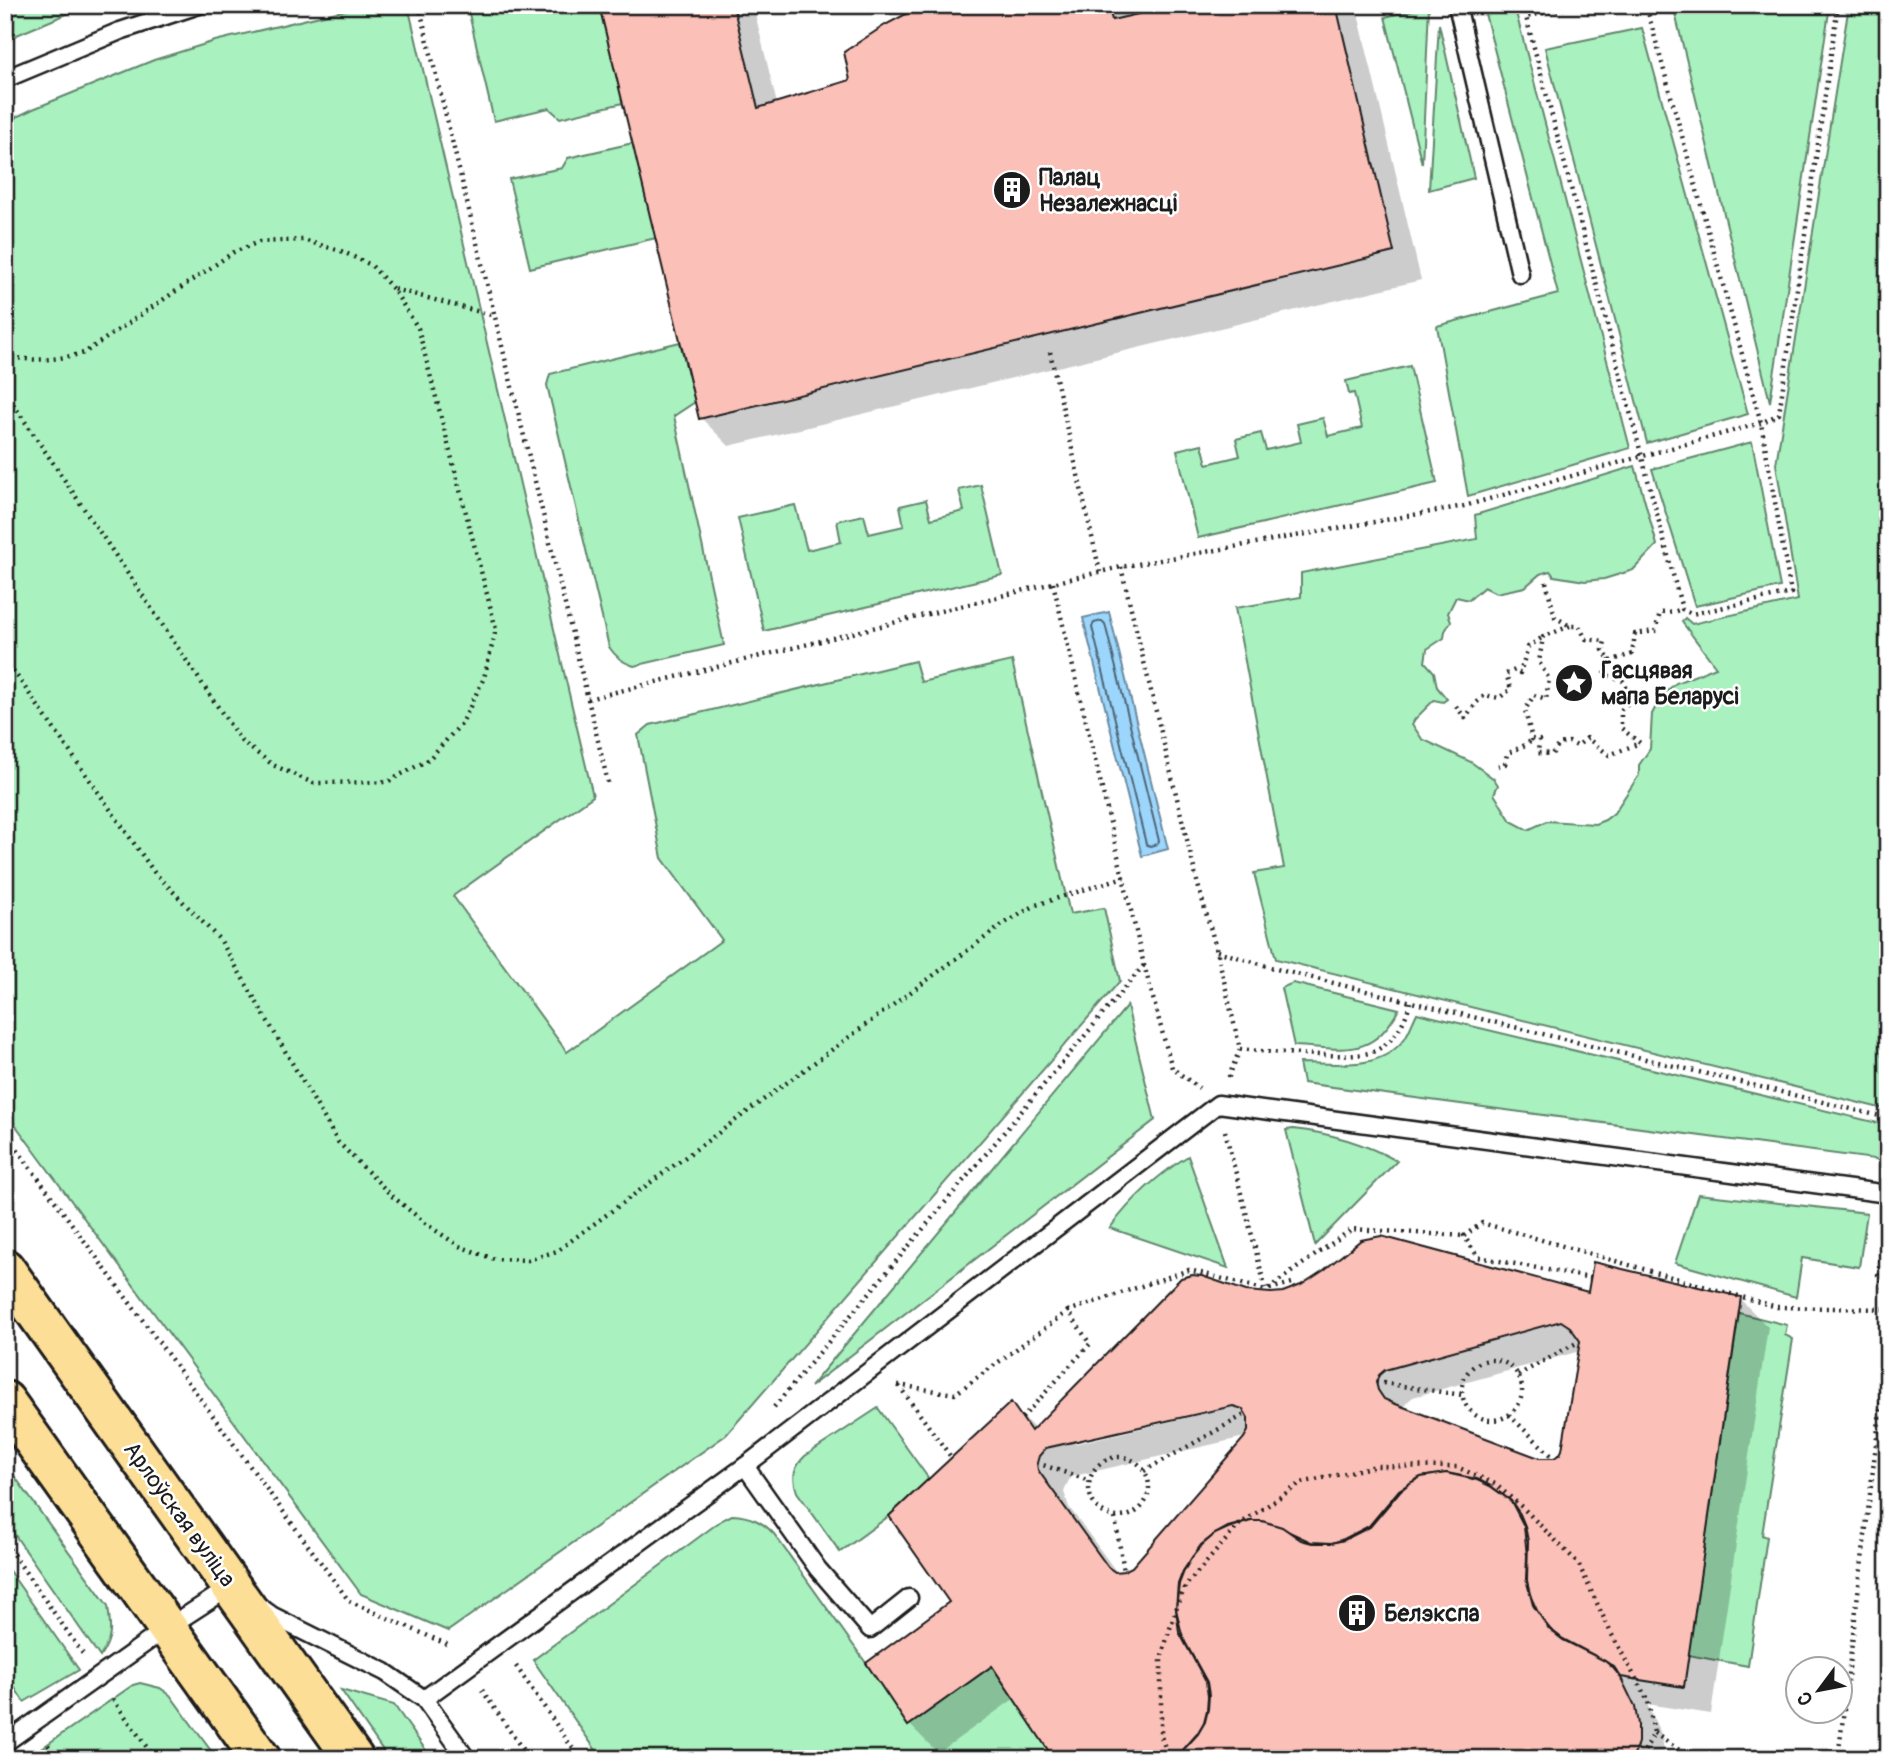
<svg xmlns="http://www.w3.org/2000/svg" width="1893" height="1764" viewBox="0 0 1893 1764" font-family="Pangolin,sans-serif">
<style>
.green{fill:#a9f1bf;stroke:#62866e;stroke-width:2}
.water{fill:#9cd6fc;stroke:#698ca2;stroke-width:2}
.shadow{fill:#0003;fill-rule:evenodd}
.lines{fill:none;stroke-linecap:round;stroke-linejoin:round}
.shore{stroke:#4f6676;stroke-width:2}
.building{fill:#fbc0b8;stroke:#1c1c1c;stroke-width:2;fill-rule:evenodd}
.service-casing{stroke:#1c1c1c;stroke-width:21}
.primary-casing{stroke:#1c1c1c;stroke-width:44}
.path{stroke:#1c1c1c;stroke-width:4.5;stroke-dasharray:2 5;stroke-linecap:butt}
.service{stroke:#fff;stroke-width:16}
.primary{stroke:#fdde96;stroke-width:38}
.labels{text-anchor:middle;stroke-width:5;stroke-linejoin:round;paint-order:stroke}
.poi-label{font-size:23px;font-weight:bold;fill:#1c1c1c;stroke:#fff;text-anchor:start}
.street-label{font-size:23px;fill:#1c1c1c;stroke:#fff}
</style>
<rect width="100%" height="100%" fill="#fff"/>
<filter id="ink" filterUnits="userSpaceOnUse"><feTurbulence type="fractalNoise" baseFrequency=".0143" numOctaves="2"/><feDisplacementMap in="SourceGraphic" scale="14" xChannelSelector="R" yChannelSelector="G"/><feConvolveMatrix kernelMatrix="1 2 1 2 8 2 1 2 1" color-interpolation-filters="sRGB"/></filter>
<g filter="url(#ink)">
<g class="green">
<path d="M5 5H88L5 40Z"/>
<path d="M366 5H400L410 14 593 796 453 896 567 1052 722 940 662 858 638 735 650 725 915 661 921 682 1012 661 1070 914 1104 908 1120 981 726 1435 448 1631 361 1594 5 1111V126L10 120 33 109 154 60 215 41Z"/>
<path d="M467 5H599L623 103 560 118 549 108 494 121Z"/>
<path d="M1489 5H1514L1630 448 1468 496 1437 326 1558 294 1483 6Z"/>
<path d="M1673 5H1830L1770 402Z"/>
<path d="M1849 5H1888V1110L1276 959 1254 873 1284 868 1235 608 1301 597V573L1477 539 1475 515 1635 466 1657 545 1633 570 1604 579 1585 581 1554 576 1550 571 1540 574 1525 587 1496 593 1484 587 1469 600 1456 597 1448 613 1451 621 1445 631 1444 638 1427 649 1425 662 1434 672 1437 687 1447 699 1443 702 1434 700 1415 719 1412 724 1422 739 1471 762 1494 779 1498 785 1494 794 1511 821 1528 830 1547 821 1595 824 1605 820 1614 813 1639 775V765L1650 749 1652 714 1662 695 1676 683 1716 667 1682 622 1685 618 1692 624 1798 600 1776 464Z"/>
<path d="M1429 6 1422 164 1385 17Z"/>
<path d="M1439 24 1474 178 1429 190Z"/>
<path d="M1642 28 1748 414 1647 443 1545 48Z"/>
<path d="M633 143 656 238 530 268 509 179 562 168 568 158Z"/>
<path d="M680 342 695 402 674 416 724 645 634 666C622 662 616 657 609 647L547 385 550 374Z"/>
<path d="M1410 366 1437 483 1198 538 1177 450 1202 444 1207 464 1240 456 1236 439 1261 433 1266 450 1301 442 1297 424 1323 418 1328 436 1362 428 1354 393 1349 394 1346 381Z"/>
<path d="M1752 442 1780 587 1695 606 1652 469Z"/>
<path d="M981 485 1002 575 764 631 738 518 795 505 807 550 841 542 837 521 864 515 869 534 904 526 900 506 926 500 931 519 964 511 959 490Z"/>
<path d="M1293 983 1399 1009C1372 1060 1344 1048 1294 1046L1281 988Z"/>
<path d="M1127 1006 1155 1120 810 1387Z"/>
<path d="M1417 1013 1886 1125 1881 1160 1303 1083 1299 1063C1335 1063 1381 1072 1405 1038 1410 1030 1413 1021 1417 1013Z"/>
<path d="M1293 1129C1331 1133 1364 1143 1397 1161L1315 1245 1286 1130Z"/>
<path d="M1188 1156 1228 1268 1110 1228C1132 1198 1156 1176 1188 1156Z"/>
<path d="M1698 1194 1867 1213 1859 1267 1802 1258 1796 1297 1675 1263Z"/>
<path d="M1739 1313 1787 1325 1785 1335 1793 1339 1762 1535 1767 1537 1748 1666 1688 1655Z"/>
<path d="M878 1408 929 1479 889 1516 840 1552 797 1492C792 1477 793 1468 805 1456Z"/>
<path d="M5 1463 108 1606C111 1629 113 1637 100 1657L5 1521Z"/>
<path d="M732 1515C750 1516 762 1521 774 1534L866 1663 908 1725 992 1666 1054 1759H602L533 1660 722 1520Z"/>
<path d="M5 1565 79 1670 24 1702 5 1673Z"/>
<path d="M140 1683 160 1688 170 1695 217 1759H26L133 1685Z"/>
<path d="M341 1690 394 1705 432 1759H389Z"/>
</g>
<path class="water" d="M1109 612 1168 849 1142 856 1083 618Z"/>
<g class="shadow">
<path d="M601 5H753L777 104 853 82 927 5H1116L1129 18 1185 5H1356L1421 280 729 446 701 418Z"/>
<path d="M1246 1293 1271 1295H1590L1740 1299 1768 1327 1711 1714 1647 1704 1662 1737 1665 1759H1056L1015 1698 938 1753 910 1725 951 1602 1011 1405 1035 1429ZM1580 1351 1562 1455 1554 1460H1539L1404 1410 1406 1403 1413 1397ZM1241 1402V1405L1074 1444 1078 1439ZM1249 1436 1133 1569 1118 1574 1069 1507 1064 1492 1069 1480 1074 1476ZM1182 1572 1178 1610H1175L1176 1583ZM1179 1618 1189 1649 1188 1650 1178 1633 1175 1619Z"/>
</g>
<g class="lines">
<path class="shore" d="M1102 621 1105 624 1159 841 1157 844 1150 846 1146 844 1092 627 1094 623Z"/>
</g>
<g class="building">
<path d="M599 5H733L758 108 850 80 844 52 885 25 923 5H1108L1112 20 1177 5H1336L1394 252 699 419Z"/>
<path d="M1381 1236 1588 1292 1593 1262 1741 1297 1684 1687 1621 1677 1614 1667 1605 1661 1563 1639 1550 1629 1540 1617 1529 1593 1527 1580 1528 1541 1525 1526 1520 1514 1511 1501 1491 1486 1477 1479 1447 1473 1421 1477 1410 1483 1399 1490 1369 1526 1344 1539 1332 1543 1311 1542 1272 1524 1261 1521H1250L1228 1527 1215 1534 1201 1545 1183 1571 1178 1584 1176 1609 1179 1632 1206 1682 1208 1696 1207 1710 1204 1722 1197 1734 1175 1759H1054L992 1666 908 1726 866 1663 949 1602 889 1516 1011 1402 1031 1431 1181 1278 1192 1275 1202 1276 1246 1291 1271 1293 1283 1292 1301 1285 1324 1270 1361 1240ZM1561 1321 1570 1327 1580 1341 1562 1450 1560 1454 1554 1458H1539L1393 1403 1384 1399 1378 1390 1376 1382 1379 1375 1385 1370ZM1233 1406 1243 1409 1248 1418V1431L1244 1438 1132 1567 1124 1571 1115 1572 1108 1567 1038 1470 1037 1463 1039 1456 1046 1448Z"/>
<path d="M1446 1473 1477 1480 1490 1486 1511 1501 1524 1526 1527 1556 1526 1579 1533 1605 1549 1629 1563 1640 1605 1661 1613 1668 1621 1678 1635 1707 1638 1724V1742L1633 1759H1175L1198 1734 1205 1722 1208 1709 1209 1695 1207 1682 1185 1642 1181 1631 1176 1609 1179 1584 1184 1571 1192 1557 1202 1545 1215 1534 1228 1528 1251 1521H1262L1282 1527 1301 1540 1312 1543H1332L1344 1540 1370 1527 1400 1491 1410 1483 1421 1477Z"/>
</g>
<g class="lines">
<defs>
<g id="service">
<path d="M1457 5 1520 274"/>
<path d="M5 79 120 31 199 5"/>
<path d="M745 1466 818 1569 870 1629 909 1598"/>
<path d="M259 1606 273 1616 385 1672 424 1699 467 1759"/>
<path d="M424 1699 745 1466 1218 1104 1888 1194"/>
<path d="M5 1743 167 1628 232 1586"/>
</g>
<g id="primary">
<path d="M5 1269 354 1759"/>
<path d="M5 1401 261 1759"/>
</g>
</defs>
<use href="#service" class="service-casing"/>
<use href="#primary" class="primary-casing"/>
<g class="path">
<path d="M419 5 588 699 1053 583 1121 567 1464 506 1761 423 1779 414 1838 5"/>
<path d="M1578 5 1526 17 1682 609 1692 614 1791 593 1761 423 1646 5"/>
<path d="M394 289 495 316"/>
<path d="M1050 352 1100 572"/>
<path d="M5 356C34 362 56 360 84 353L234 252 259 242 303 240 341 251 371 265 393 289 418 328 496 629 484 678 462 723 428 760 387 782 313 783 273 765 241 741 5 392"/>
<path d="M1121 567 1198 885 1217 951 1240 1049 1228 1079"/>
<path d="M1546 582 1555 617 1570 626H1579L1586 639 1605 641 1603 650 1610 661 1632 654 1635 634 1655 631 1660 613 1673 612 1682 609"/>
<path d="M1053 583 1144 965 1172 1068 1199 1088"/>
<path d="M1570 626 1543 637 1539 662 1549 679 1546 699 1534 695 1525 710 1532 739 1539 740 1538 753 1552 754 1559 744 1569 742 1577 746 1587 738 1609 755 1640 743 1621 728V710L1632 699 1623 681 1604 674 1610 660"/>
<path d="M5 659 154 872 221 941 338 1142 392 1196 429 1226 459 1246 494 1259 528 1260 557 1251 1005 923 1036 905 1124 877"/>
<path d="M588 699 608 783"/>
<path d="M1456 706 1465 718 1477 702 1485 695 1499 698 1511 689 1506 674 1515 670 1520 673 1528 647 1543 637"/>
<path d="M1498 766 1505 764 1507 754 1527 744 1532 739"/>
<path d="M1217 951 1280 970 1888 1118"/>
<path d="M1240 1049C1267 1052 1295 1054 1322 1055 1339 1055 1356 1057 1372 1052 1392 1045 1406 1022 1410 1002"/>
<path d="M1225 1131 1266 1290 1292 1283"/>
<path d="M5 1133 349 1601 451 1646"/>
<path d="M1887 1218 1878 1275 1888 1299"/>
<path d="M1591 1278 1478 1257 1464 1236 1482 1223 1777 1307 1888 1309"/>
<circle cx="1492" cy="1390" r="30"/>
<path d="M1518 1375 1580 1341"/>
<path d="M1376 1382 1462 1395"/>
<path d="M898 1385 955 1394 1068 1311"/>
<path d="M899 1386 951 1457"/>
<path d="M774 1407 1144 965"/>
<path d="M1509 1415 1554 1458"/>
<path d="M1022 1418 1090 1344 1068 1311 1189 1270 1266 1290 1352 1229 1464 1236"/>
<circle cx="1119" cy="1487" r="30"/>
<path d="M1037 1463 1090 1481"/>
<path d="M1144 1471 1246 1414"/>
<path d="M1115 1518 1124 1571"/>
<path d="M5 1543 83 1654"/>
<path d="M516 1666 580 1759"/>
<path d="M5 1684 17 1701"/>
<path d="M482 1690 529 1759"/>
<path d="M113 1699 155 1759"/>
<path d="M1654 1733 1682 1752 1726 1757"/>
<path d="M48 1745 58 1759"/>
<path d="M1169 1759 1161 1736V1658L1176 1609 1186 1585 1240 1524 1301 1483 1376 1466 1457 1467 1495 1484 1523 1508 1578 1563 1611 1633 1648 1701 1654 1733 1640 1759"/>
<path d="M1838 1759 1888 1345"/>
</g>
<use href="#service" class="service"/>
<use href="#primary" class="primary"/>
</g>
</g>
<defs>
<symbol id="building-disc" viewBox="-11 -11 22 22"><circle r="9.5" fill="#1c1c1c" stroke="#fff"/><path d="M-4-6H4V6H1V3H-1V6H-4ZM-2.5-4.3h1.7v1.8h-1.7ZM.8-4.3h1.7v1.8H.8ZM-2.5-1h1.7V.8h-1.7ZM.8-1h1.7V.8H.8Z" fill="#fff"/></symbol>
<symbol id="sight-disc" viewBox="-11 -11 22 22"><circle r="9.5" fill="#1c1c1c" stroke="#fff"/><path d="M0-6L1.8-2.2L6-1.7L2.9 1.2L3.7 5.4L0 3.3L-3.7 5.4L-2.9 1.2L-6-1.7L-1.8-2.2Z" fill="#fff"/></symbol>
</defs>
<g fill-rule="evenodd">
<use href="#building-disc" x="990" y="168" width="44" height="44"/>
<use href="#sight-disc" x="1552" y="661" width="44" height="44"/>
<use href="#building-disc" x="1335" y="1591" width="44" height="44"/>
</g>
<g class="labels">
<g class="poi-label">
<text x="1039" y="185">Палац<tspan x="1039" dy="26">Незалежнасці</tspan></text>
<text x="1601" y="678">Гасцявая<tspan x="1601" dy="26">мапа Беларусі</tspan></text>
<text x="1384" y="1621">Белэкспа</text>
</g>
<g class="street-label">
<text transform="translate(180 1514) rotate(54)" y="8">Арлоўская вуліца</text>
</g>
</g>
<rect width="1893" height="1764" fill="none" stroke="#fff" stroke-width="28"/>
<rect x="14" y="14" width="1865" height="1736" fill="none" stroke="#1c1c1c" stroke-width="2.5" filter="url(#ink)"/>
<g transform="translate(1819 1690) rotate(238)"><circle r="33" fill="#ffffff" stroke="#a4a4a4" stroke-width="2"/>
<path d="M0-5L12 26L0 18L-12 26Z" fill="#1c1c1c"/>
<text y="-10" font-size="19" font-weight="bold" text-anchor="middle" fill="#1c1c1c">С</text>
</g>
</svg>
